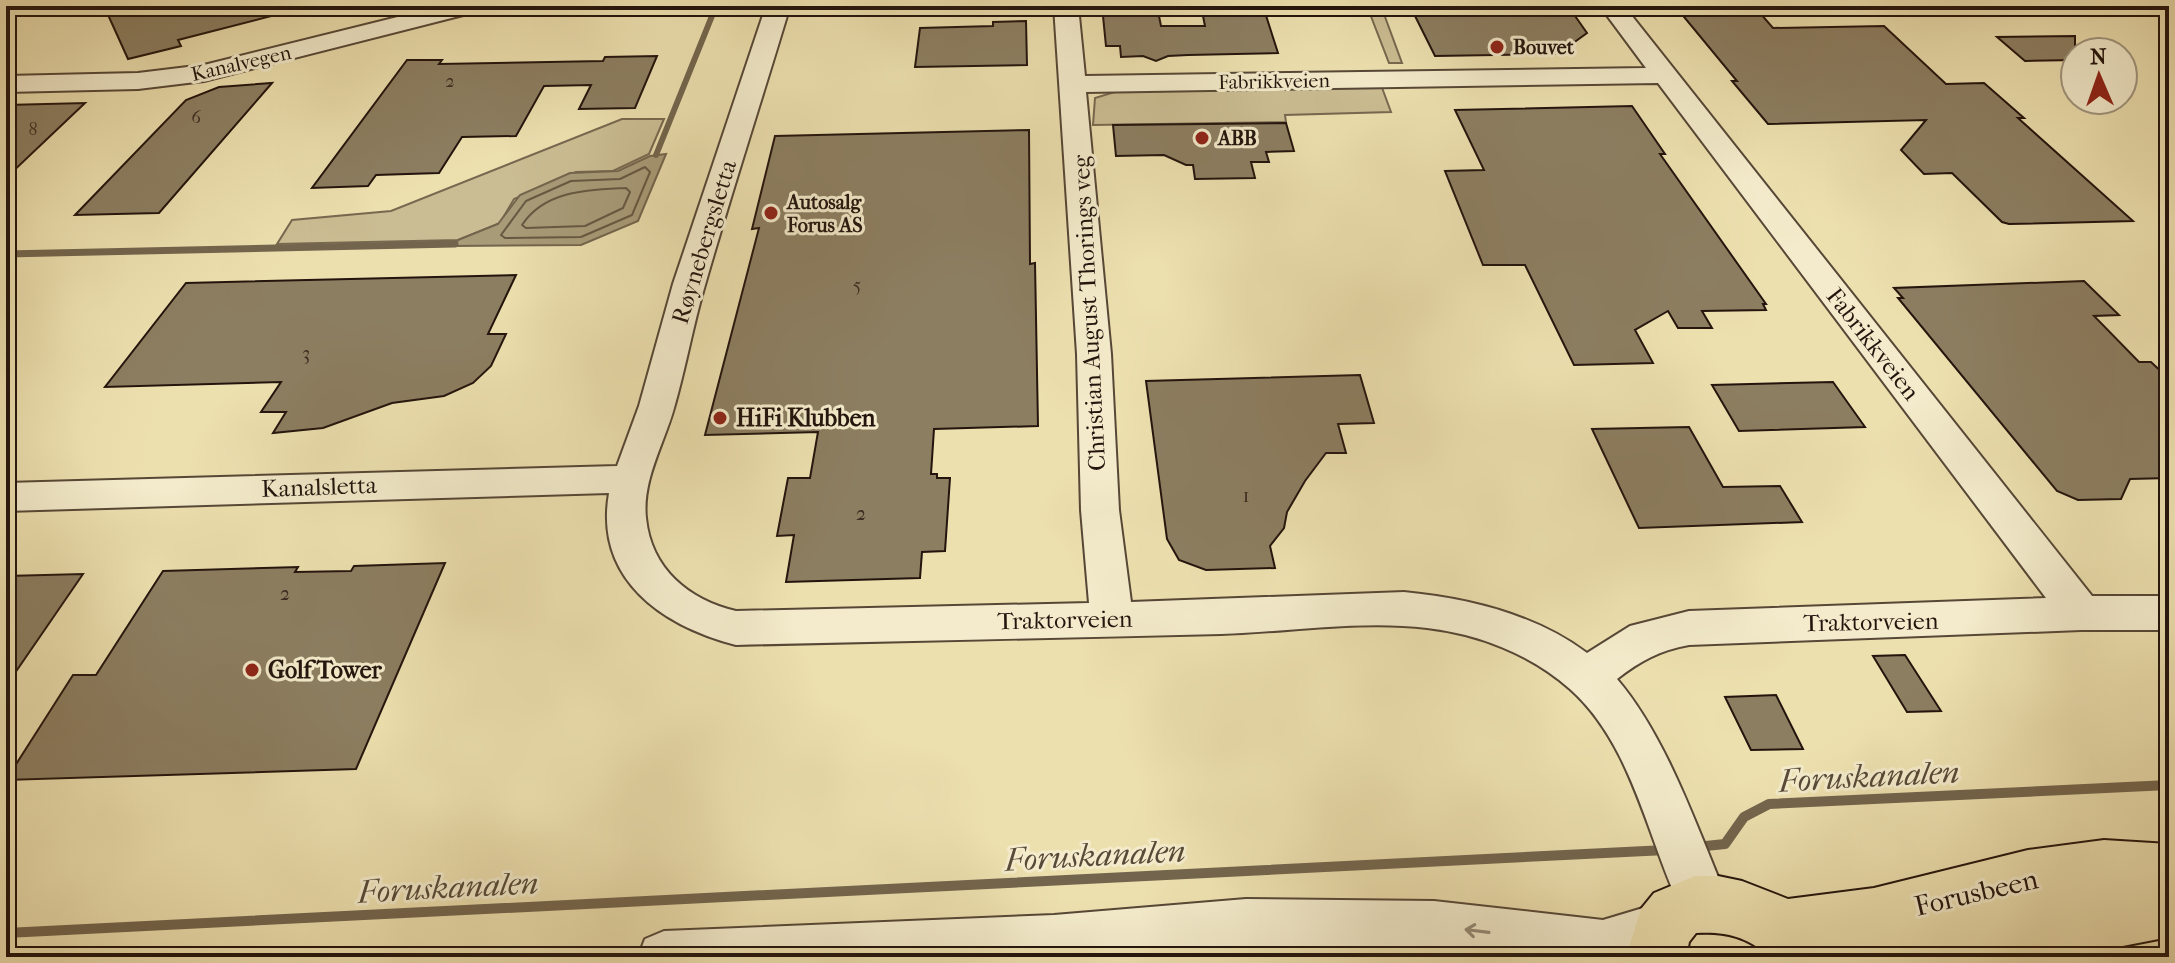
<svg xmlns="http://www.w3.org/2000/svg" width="2175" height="963" viewBox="0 0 2175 963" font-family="'IM FELL French Canon',serif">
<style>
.green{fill:#cbbd93;stroke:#776850;stroke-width:2}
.water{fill:#a89b78;stroke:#73654d;stroke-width:2}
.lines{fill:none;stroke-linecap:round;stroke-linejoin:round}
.shore{stroke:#665842;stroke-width:2}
.stream-far2{stroke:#73654d;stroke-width:6}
.stream-far1{stroke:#73654d;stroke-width:7}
.stream{stroke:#73654d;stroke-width:10}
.building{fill:#8c7e61;stroke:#23140d;stroke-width:2}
.minor-casing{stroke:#564736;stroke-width:4}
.major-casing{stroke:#23140d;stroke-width:4}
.minor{fill:#f3ebcb;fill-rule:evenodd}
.major{fill:#ede0af;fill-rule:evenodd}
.oneway{stroke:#958a76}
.poi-dot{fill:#8f2418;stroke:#f3ebcb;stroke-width:3}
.labels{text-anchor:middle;stroke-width:6;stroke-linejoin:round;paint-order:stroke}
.far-number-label{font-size:18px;fill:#3d2e22}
.far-poi-label{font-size:20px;font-weight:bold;fill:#23140d;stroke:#f3ebcb;text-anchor:start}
.far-street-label{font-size:20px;fill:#23140d;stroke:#f3ebcb}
.number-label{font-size:20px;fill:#3d2e22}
.street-label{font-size:24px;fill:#23140d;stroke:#f3ebcb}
.poi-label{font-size:24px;font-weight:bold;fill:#23140d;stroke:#f3ebcb;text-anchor:start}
.near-street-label{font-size:28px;fill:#23140d;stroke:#f3ebcb}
.near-water-label{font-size:32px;font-style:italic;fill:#584a38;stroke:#f3ebcb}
</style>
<rect width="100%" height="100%" fill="#ede0af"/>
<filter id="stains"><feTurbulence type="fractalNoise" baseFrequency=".0025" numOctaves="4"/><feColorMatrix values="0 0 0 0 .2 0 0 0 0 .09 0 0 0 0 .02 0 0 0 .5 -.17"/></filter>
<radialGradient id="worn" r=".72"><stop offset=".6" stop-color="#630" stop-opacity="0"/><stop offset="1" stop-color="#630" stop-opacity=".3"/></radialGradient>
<g class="green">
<path d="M1367 6H1381L1402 63H1389Z"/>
<path d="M1381 85 1391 112 1285 115 1286 122 1093 125 1095 98 1121 90Z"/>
<path d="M622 119H664L649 154 613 171 576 172 514 199 500 223 458 240 277 244 292 220 391 211Z"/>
</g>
<path class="water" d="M666 154 638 221 581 245 454 246 458 240 498 224 520 195 570 173 618 171 650 156Z"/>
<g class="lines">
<g class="shore">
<path d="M645 167 650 172 632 215 581 237 505 238 501 235 526 201 571 181 620 179Z"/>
<path d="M626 188 630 192 623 208 585 226 526 228 522 225C545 190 588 190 626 188Z"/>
</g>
<path class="stream-far2" d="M656 155 716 6"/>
<path class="stream-far1" d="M6 254 455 244"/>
<g class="stream">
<path d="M1696 847 1725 844 1744 817 1769 804 2169 785"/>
<path d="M6 933 1666 850"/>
</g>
</g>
<g class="building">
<path d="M104 6H278L279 14 178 40 181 46 128 59Z"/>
<path d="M1102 6H1157L1161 26H1205L1201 6H1263L1278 53 1188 55 1168 56 1156 61 1143 56 1121 57 1120 46H1106Z"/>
<path d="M1410 6H1568L1587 33 1558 54 1435 56Z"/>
<path d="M1675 6H1704L1712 14 1760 13 1773 28 1884 26 1946 84 1984 83 2024 118H2018L2133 221 2009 224 2002 222 1952 173 1924 174 1901 150 1926 120 1768 124 1732 81H1737Z"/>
<path d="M1026 21 1027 65 915 67 920 28 993 26V22Z"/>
<path d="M2075 36V60L2025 61 1997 37Z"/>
<path d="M657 56 635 108 579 109 591 85 544 86 516 136 462 137 439 173 376 175 368 186 312 188 407 60H442L439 64 603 61 605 57Z"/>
<path d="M272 83 159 213 75 215 186 100 219 87Z"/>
<path d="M85 103 6 178V105Z"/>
<path d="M1632 106 1665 154H1660L1766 304H1763L1766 310 1702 311 1712 328H1678L1668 311 1635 330 1653 363 1574 365 1525 265H1483L1445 171 1484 170 1455 110Z"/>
<path d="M1286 123 1294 151 1266 152 1269 162H1251L1255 178 1195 179 1193 165H1186L1164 155 1116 156 1113 125Z"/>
<path d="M1029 130 1030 264 1035 263 1038 426 934 429 931 474H937V478H950L945 551 922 552 920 578 786 582 794 535 777 536 788 478H810L818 432 705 435 759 228 752 229 775 136Z"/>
<path d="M516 275 488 334H506L491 366 473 383 444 396 392 403 323 428 273 433 286 412H261L281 382 105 387 186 283Z"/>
<path d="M2084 281 2119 315 2094 316 2139 362H2151L2169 379V478L2130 479 2121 499 2078 500 2057 491 1898 298H1903L1894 288Z"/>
<path d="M1360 375 1374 423 1338 424 1346 453H1326L1305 481 1287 512 1284 528 1270 546 1275 568 1206 570 1179 560 1167 539 1146 381Z"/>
<path d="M1833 382 1865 427 1739 431 1712 385Z"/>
<path d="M1689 427 1723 487 1780 486 1802 522 1639 528 1592 429Z"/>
<path d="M445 563 356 769 6 780 73 675H96L163 571 298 567 295 572 351 571 354 566Z"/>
<path d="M83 574 6 686V576Z"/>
<path d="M1905 655 1941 711 1907 712 1873 656Z"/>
<path d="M1776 695 1803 749 1751 750 1725 697Z"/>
</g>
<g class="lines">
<defs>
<g id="minor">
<path d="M442 6H483L479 11 204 81 138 89 6 92V76L138 73 204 65Z"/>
<path d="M766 6H790C762 99 732 191 705 285 693 325 686 367 674 408 664 444 642 480 646 518 651 569 689 600 736 611L1089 603 1081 510 1077 354 1054 6H1078L1085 76 1646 68 1600 6H1624L2092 596H2169V630H2081L1689 645C1660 650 1640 661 1617 679 1668 739 1698 831 1729 903L1722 920 1704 927 1686 920 1684 916 1689 927 1681 945 1648 957H1483L1434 951 1251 949 1254 957H638L645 939 664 931 1054 915 1246 899 1434 901 1603 920 1663 902 1681 909C1647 837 1632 744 1570 689 1530 654 1479 634 1427 628 1361 620 1287 632 1221 634 1059 638 898 641 736 645 663 626 594 580 609 493L6 511V483L617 466 639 406 673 284ZM1658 83 2046 598 1689 611 1630 626 1587 653C1535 614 1467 598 1404 592L1131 602 1119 510 1111 354 1086 92Z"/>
</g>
<path id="major" d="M2104 840 2169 844V937L2066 957H1770C1749 937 1725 931 1696 933L1689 942 1686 957H1626L1641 909 1654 893 1695 876H1718L1742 881 1788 899 1874 888 2028 850Z"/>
</defs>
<use href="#minor" class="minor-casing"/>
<use href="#major" class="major-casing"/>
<use href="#minor" class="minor"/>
<use href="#major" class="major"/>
</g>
<defs><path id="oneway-shaft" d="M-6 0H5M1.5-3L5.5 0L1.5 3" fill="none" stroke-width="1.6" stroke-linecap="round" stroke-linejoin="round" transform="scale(2)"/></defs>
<use class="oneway" href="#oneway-shaft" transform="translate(1477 931) rotate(-173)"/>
<g class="poi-dot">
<circle cx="1497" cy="47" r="8"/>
<circle cx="1202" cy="138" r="8"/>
<circle cx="771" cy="213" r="8"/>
<circle cx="720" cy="418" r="8"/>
<circle cx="252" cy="670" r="8"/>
</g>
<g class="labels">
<g class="far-number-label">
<text x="450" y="87">2</text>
<text x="196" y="123">6</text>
<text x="33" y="135">8</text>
</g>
<g class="far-poi-label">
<text x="1513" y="54">Bouvet</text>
<text x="1218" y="145">ABB</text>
<text x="787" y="209">Autosalg<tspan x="787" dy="23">Forus AS</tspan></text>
</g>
<g class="far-street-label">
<text transform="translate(241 63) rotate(-13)" y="7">Kanalvegen</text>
<text transform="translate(1274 81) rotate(-1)" y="7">Fabrikkveien</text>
</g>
<g class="number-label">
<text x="857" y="292">5</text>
<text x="306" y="360">3</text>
<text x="1246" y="502">1</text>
<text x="861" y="520">2</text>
<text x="285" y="600">2</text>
</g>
<g class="street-label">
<text transform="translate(704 242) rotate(-73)" y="8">Røynebergsletta</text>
<text transform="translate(1089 313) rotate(-93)" y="8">Christian August Thorings veg</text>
<text transform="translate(1873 344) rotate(52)" y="8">Fabrikkveien</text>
<text transform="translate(319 487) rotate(-2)" y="8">Kanalsletta</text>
<text transform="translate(1065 620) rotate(-1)" y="8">Traktorveien</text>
<text transform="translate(1871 622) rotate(-1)" y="8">Traktorveien</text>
</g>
<g class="poi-label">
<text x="736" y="426">HiFi Klubben</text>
<text x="268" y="678">Golf Tower</text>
</g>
<g class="near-street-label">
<text transform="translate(1976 892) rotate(-13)" y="10">Forusbeen</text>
</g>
<g class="near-water-label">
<text transform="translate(1869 776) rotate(-3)" y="11">Foruskanalen</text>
<text transform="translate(1095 855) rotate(-3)" y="11">Foruskanalen</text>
<text transform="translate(448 887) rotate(-3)" y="11">Foruskanalen</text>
</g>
</g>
<rect width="2175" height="963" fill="none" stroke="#ede0af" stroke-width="32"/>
<rect x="8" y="8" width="2159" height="947" fill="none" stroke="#23140d" stroke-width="4"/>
<rect x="16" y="16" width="2143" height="931" fill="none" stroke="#23140d" stroke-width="2"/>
<g transform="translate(2099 76) rotate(358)"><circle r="38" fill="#f3ebcb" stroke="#a0957f" stroke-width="2"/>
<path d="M0-6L14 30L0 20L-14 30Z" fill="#8f2418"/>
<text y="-12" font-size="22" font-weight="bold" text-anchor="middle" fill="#23140d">N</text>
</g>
<rect width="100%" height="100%" filter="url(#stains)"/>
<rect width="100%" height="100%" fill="url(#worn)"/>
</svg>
